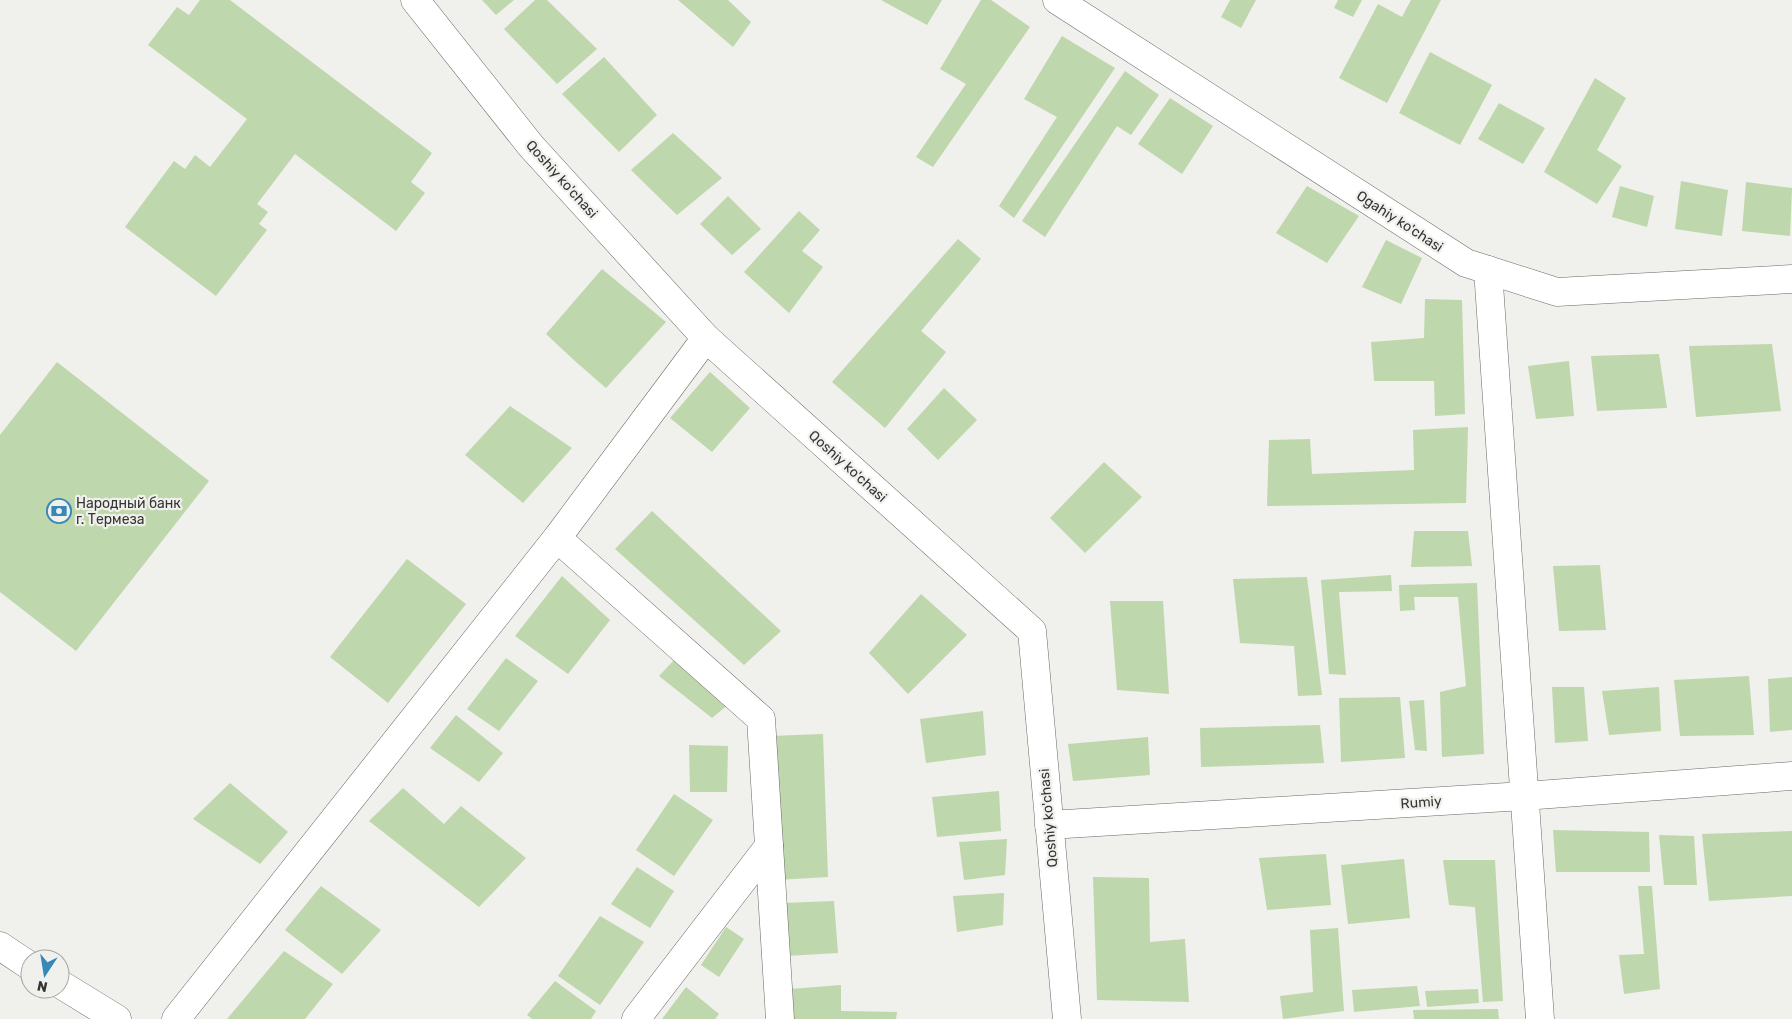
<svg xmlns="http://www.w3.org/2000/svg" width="1792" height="1019" viewBox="0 0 1792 1019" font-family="Rubik,sans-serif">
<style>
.building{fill:#bfd7ac}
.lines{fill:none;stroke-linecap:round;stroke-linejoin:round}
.minor-casing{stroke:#696966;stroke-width:29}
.minor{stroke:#fff;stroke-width:28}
.labels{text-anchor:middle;stroke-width:4.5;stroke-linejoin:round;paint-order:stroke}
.street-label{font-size:14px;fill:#343433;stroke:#f0f0ec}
.poi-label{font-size:14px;fill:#343433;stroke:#f0f0ec;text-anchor:start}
</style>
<rect width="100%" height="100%" fill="#f0f0ec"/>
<g class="building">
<path d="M200 0H230L432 153 411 182 425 193 396 231 295 154 257 204 268 212 259 224 267 230 216 296 125 227 174 161 185 169 195 155 210 167 247 119 148 45 177 7 189 15Z"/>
<path d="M482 0H514L496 15Z"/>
<path d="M535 0H547L597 49 557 84 504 29Z"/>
<path d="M678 0H728L751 22 733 47Z"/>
<path d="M881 0H942L927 25Z"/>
<path d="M981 0H991L1030 27 933 167 916 157 966 84 940 69Z"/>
<path d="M1230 0H1256L1241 28 1221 17Z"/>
<path d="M1338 0H1362L1353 17 1334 8Z"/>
<path d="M1411 0H1441L1387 103 1339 78 1378 4 1402 17Z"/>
<path d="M1062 36 1115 68 1014 218 999 206 1057 117 1024 99Z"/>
<path d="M1430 52 1492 85 1460 145 1399 113Z"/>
<path d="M604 57 657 115 619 152 562 94Z"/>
<path d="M1125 71 1159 95 1131 135 1117 126 1045 237 1022 221Z"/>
<path d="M1595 78 1626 98 1597 150 1622 166 1597 204 1544 172Z"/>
<path d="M1170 98 1213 126 1182 174 1138 144Z"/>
<path d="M1499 103 1545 128 1523 164 1478 139Z"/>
<path d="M673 133 722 178 677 215 631 170Z"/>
<path d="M1681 181 1728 190 1722 236 1675 229Z"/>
<path d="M1746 182 1792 188 1790 236 1742 231Z"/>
<path d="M1307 186 1359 216 1327 263 1276 233Z"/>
<path d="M1620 186 1654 196 1647 227 1612 217Z"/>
<path d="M728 196 761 229 732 255 700 224Z"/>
<path d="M799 211 820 230 802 251 823 267 789 313 744 272Z"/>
<path d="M958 239 981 259 921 331 946 352 885 428 832 382Z"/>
<path d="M1386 240 1422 258 1401 304 1362 287Z"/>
<path d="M602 269 666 322 606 388 576 362 546 334Z"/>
<path d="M1425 299 1462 300 1465 414 1435 416 1434 381H1374L1371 342 1424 338Z"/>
<path d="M1772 344 1781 411 1696 417 1689 346Z"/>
<path d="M1659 354 1667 408 1597 411 1591 356Z"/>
<path d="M1569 361 1574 416 1536 419 1528 366Z"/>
<path d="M57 362 209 481 76 651 0 592V435Z"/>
<path d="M710 372 750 408 712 452 670 418Z"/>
<path d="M944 388 977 420 938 460 907 429Z"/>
<path d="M510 406 572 448 523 503 465 455Z"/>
<path d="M1468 427 1466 503 1267 506 1269 440 1310 439 1312 474 1414 470 1413 430Z"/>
<path d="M1104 462 1142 497 1085 553 1050 518Z"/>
<path d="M652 511 781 631 744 665 615 549Z"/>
<path d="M1414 531H1468L1472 566 1411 567Z"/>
<path d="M407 559 466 604 388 703 330 657Z"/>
<path d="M1600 565 1606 630 1559 631 1553 566Z"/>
<path d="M1391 575 1392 591 1339 592 1346 675 1329 674 1321 580Z"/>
<path d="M562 576 610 620 568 674 515 636Z"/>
<path d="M1307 577 1322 695 1298 696 1294 646 1240 643 1233 579Z"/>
<path d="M1477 583 1484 754 1442 757 1440 692 1466 686 1458 597H1414L1415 610 1400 611 1399 585Z"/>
<path d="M921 594 967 635 908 694 869 653Z"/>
<path d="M1110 601H1163L1169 694 1117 690Z"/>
<path d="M506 658 538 681 499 731 467 709Z"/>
<path d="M675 659 730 703 712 718 659 676Z"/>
<path d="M1749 676 1754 735 1680 736 1674 680Z"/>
<path d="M1792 677V730L1770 732 1768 679Z"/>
<path d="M1552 687H1584L1588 741 1555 743Z"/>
<path d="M1659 687 1661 731 1609 735 1602 691Z"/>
<path d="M1400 697 1405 758 1341 762 1339 698Z"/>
<path d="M1424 700 1427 751 1415 750 1409 701Z"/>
<path d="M983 711 986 755 926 763 920 719Z"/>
<path d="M456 715 503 753 479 782 430 748Z"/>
<path d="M1320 725 1324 763 1201 767 1200 728Z"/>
<path d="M823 734 828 877 776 880 770 736Z"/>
<path d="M1148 737 1150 775 1073 781 1068 744Z"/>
<path d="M689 745 728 746 727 792H690Z"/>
<path d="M230 783 288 832 260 864 193 819Z"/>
<path d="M403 788 444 824 461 806 526 858 479 907 369 821Z"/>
<path d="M999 791 1001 831 937 837 932 797Z"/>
<path d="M674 794 713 820 674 876 636 850Z"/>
<path d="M1553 830 1649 832 1650 872H1556Z"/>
<path d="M1792 831V896L1709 901 1702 834Z"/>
<path d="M1659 835 1694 836 1697 885H1664Z"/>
<path d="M1007 839 1005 875 964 880 959 842Z"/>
<path d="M1326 854 1331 905 1267 910 1259 858Z"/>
<path d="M1404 859 1410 918 1348 924 1341 865Z"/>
<path d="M1443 860H1495L1503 1001 1483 1002 1475 907 1449 905Z"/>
<path d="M637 867 674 891 650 928 611 904Z"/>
<path d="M1093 877 1149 878 1150 942 1185 939 1189 1002 1097 1000Z"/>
<path d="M321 886 381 930 342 974 285 930Z"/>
<path d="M1638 886H1652L1660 989 1624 994 1619 955 1644 954Z"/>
<path d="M1004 893 1003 925 957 932 953 896Z"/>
<path d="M834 901 838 953 786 956 782 903Z"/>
<path d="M600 916 644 942 600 1005 558 976Z"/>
<path d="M726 927 744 939 719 977 701 965Z"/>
<path d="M1338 928 1344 1011 1283 1019 1280 996 1313 992 1310 930Z"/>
<path d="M284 951 333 984 305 1019H227Z"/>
<path d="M555 981 596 1011 591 1019H532L527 1015Z"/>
<path d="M841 985V1011L897 1012 896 1019H791L790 989Z"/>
<path d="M1417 986 1420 1006 1354 1012 1352 990Z"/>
<path d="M686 987 719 1014 715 1019H662Z"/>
<path d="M1478 989 1479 1003 1427 1007 1425 991Z"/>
<path d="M1498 1009 1499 1019H1414L1413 1010Z"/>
</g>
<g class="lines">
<defs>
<g id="minor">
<path d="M415 0 531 146 706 338 1032 631 1067 1019"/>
<path d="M1057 0 1466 263 1557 292 1792 279"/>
<path d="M1488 270 1540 1019"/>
<path d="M557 538 761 719 780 1019"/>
<path d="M1049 825 1524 796 1792 776"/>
<path d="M0 946 30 966"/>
<path d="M60 984 117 1019"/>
<path d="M176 1019 557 538 706 338"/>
<path d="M636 1019 769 846"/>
</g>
</defs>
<use href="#minor" class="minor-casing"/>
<use href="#minor" class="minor"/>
</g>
<defs>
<symbol id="bank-ring" viewBox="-11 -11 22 22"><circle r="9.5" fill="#f0f0ec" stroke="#3688b9" stroke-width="1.5"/><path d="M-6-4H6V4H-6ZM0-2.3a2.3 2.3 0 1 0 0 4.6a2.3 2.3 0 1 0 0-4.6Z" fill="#3688b9"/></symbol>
</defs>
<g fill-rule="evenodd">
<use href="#bank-ring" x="45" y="497" width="28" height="28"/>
</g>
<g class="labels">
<g class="street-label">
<text transform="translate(562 179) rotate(48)" y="5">Qoshiy ko'chasi</text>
<text transform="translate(1400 221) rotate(33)" y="5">Ogahiy ko'chasi</text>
<text transform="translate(848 466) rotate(42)" y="5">Qoshiy ko'chasi</text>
<text transform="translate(1421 802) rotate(-4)" y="5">Rumiy</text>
<text transform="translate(1048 818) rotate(-95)" y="5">Qoshiy ko'chasi</text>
</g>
<g class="poi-label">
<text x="76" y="508">Народный банк<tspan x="76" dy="16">г. Термеза</tspan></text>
</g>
</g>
<g transform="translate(45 974) rotate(192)"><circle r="24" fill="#f0f0ec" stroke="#a5a5a2"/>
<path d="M0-4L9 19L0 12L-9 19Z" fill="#3688b9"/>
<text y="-8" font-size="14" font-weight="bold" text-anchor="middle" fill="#343433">N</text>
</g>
</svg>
